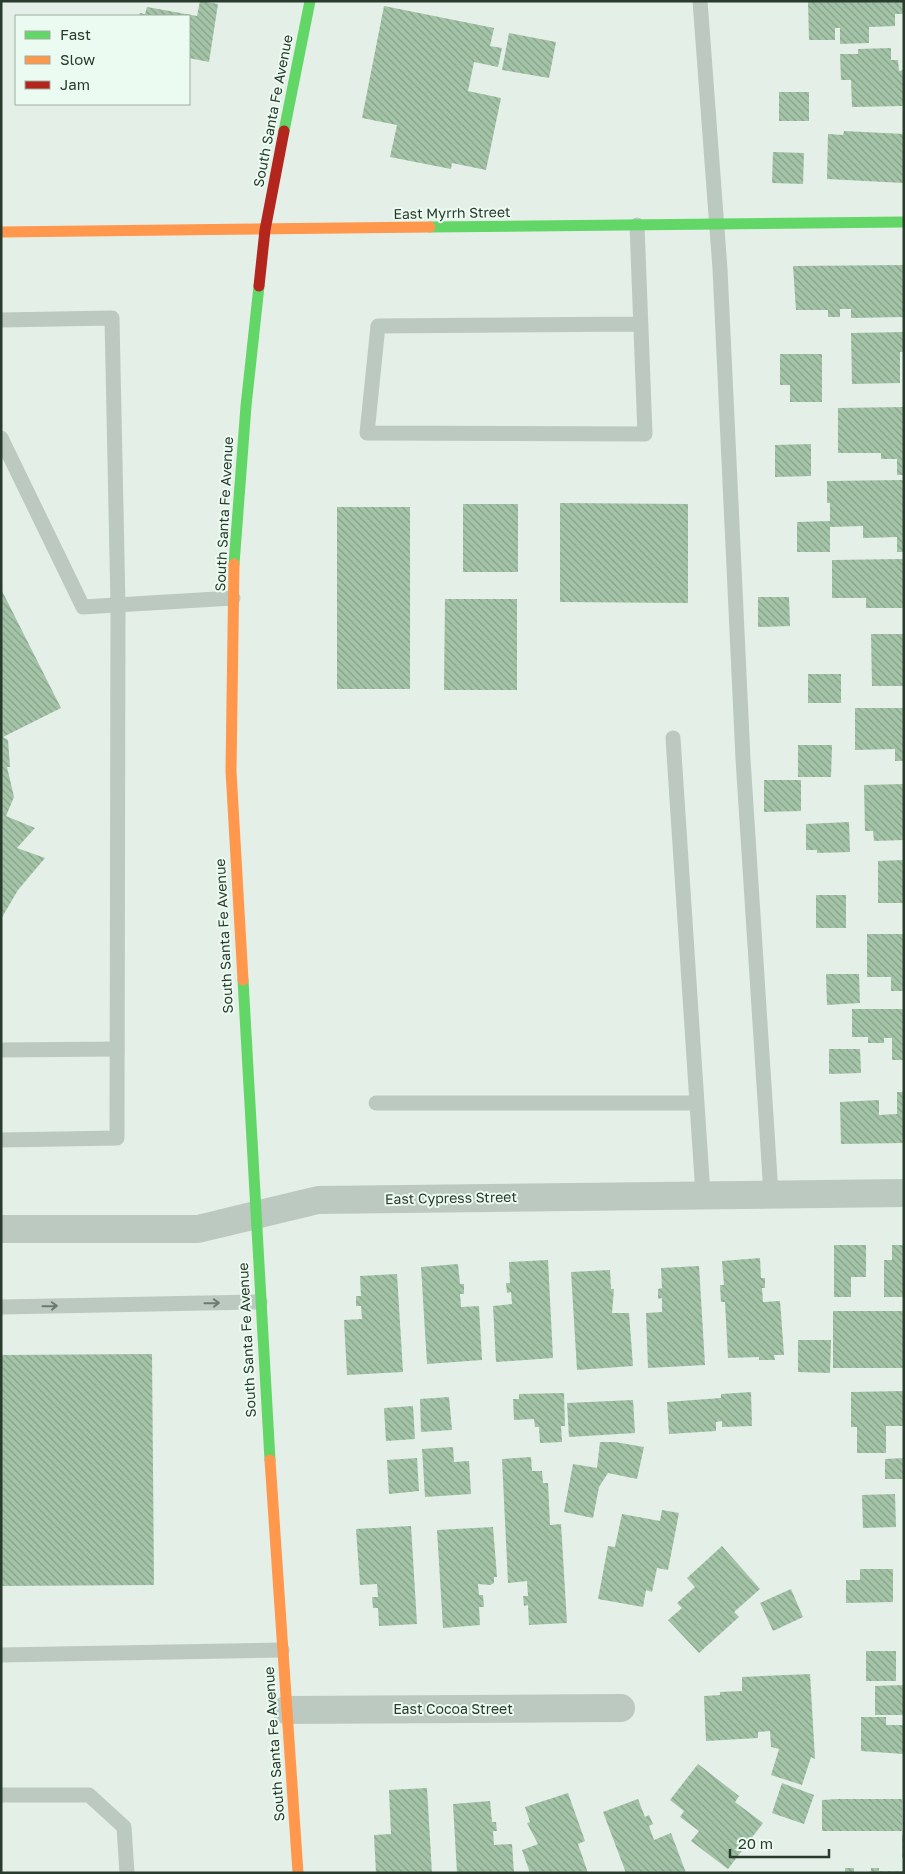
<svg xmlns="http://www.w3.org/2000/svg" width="905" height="1874" viewBox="0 0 905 1874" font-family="'Golos Text',sans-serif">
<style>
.building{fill:url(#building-back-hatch)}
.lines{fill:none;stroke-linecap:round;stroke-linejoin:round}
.lane{stroke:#bcc9c0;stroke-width:15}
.street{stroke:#bcc9c0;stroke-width:28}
.fast{stroke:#63d668;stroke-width:11}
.slow{stroke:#ff974d;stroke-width:11}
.jam{stroke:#b3261e;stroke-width:11}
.oneway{stroke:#6b7b6f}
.labels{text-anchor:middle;stroke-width:4;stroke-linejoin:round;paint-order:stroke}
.street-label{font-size:14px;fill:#293b2c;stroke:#ecfbf1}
</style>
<defs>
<pattern id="building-back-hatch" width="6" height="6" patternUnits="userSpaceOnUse" patternTransform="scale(1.25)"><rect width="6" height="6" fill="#a4c4a8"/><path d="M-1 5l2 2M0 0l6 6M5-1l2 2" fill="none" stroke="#86a089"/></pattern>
</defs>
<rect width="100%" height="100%" fill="#e4efe7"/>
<g class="building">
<path d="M200 1 218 4 209 62 189 58V16H139L140 13 145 14 147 7 197 16Z"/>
<path d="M808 1H904V14H895V26L869 27V43L840 44V28H835V40H809Z"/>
<path d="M384 6 494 28 490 46 502 48 498 67 474 62 468 91 501 98 486 170 452 163 451 169 390 157 397 125 362 118Z"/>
<path d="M509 33 556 42 549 78 502 70Z"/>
<path d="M891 48V60H898L899 71 903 70V106L852 107 851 80H841L840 54H858V49Z"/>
<rect x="779" y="92" width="30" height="29"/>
<path d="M844 131 904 134V183L827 179 828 134 843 135Z"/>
<path d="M773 152 804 153 803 184 772 183Z"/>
<path d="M904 265V317L851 318V309H840V317H828V310H796L793 266Z"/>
<path d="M904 332V352H900V383L852 384 851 333Z"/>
<path d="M780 354H822V402H790V385H780Z"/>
<path d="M904 407V475H897V459H881V453H838V408Z"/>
<path d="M811 444V476L775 477V445Z"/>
<path d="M904 480V552H897V537L863 538V526L830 527V552H797V522L830 521V503H827V481Z"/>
<path d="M560 503 688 504V603L560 602Z"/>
<rect x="463" y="504" width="55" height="68"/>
<rect x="337" y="507" width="73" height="182"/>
<path d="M904 559V608H866V598H832V560Z"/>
<path d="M1 589 61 708 3 737 8 740 10 767H7L14 797 6 816 35 828 17 848 45 858 18 890 1 919Z"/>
<path d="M758 597H789L790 626 758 627Z"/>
<path d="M445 599H517V690H444Z"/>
<path d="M871 634H904V686H872Z"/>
<rect x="808" y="674" width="33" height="29"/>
<path d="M855 708H904V761H895V749L855 750Z"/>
<path d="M798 745H832L831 777H798Z"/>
<path d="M764 780H801V811L764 812Z"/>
<path d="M904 784V840L874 841 873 831H865L864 785Z"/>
<path d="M849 822 850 852 817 853V850H806V824Z"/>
<path d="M904 860V903H878V861Z"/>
<rect x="816" y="895" width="30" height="33"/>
<path d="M867 934H904V991H891V977H867Z"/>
<path d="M826 974H859L860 1003 827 1005Z"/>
<path d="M852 1009H904V1060H892V1038H884V1043H868V1037H852Z"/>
<path d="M829 1049H860L861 1073 829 1074Z"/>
<path d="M897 1092H904V1143L841 1144 840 1102 879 1100V1115L897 1114Z"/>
<path d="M834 1245H866V1277H851V1297H834Z"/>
<path d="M892 1245H904V1297H884V1260H892Z"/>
<path d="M760 1258 761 1278H765V1288H762L763 1302 780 1301 784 1355H774L775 1360H759V1357L728 1358 725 1302H721L720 1285H724L722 1261Z"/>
<path d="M548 1260 553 1358 496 1362 493 1306 512 1304 511 1292 507 1293 506 1283H510L509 1262Z"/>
<path d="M458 1264 460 1284H464V1294H460L461 1307 479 1306 482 1360 427 1364 421 1267Z"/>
<path d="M699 1266 705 1365 648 1368 646 1313 662 1312V1298L658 1299V1289L662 1288 661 1268Z"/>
<path d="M610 1270 611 1289H614L612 1313H629L633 1366 577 1370 571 1272Z"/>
<path d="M397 1274 403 1372 347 1375 344 1320 362 1319 361 1306H356V1296H361L360 1276Z"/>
<rect x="833" y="1311" width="71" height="57"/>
<path d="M798 1340H831L830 1373 798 1372Z"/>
<path d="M152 1354 154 1585 1 1586V1355Z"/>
<path d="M904 1391V1426H886V1453H857V1427H851V1392Z"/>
<path d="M751 1392 752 1426 722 1427V1421L716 1422V1431L669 1434 667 1402 721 1398V1394Z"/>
<path d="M564 1393 565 1426H561L562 1442 540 1443 539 1427H535L534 1419 514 1420 513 1399H519V1394Z"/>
<path d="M449 1397 452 1430 421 1432 420 1399Z"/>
<path d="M633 1400 635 1433 569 1437 567 1403Z"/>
<path d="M413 1406 415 1439 386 1441 384 1408Z"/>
<path d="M600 1442H615L644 1447 637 1479 608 1473 599 1487 593 1518 564 1512 573 1464 597 1468Z"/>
<path d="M453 1447 454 1462 469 1461 471 1494 425 1497 422 1449Z"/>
<path d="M531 1457 532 1471H542L543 1483H548L550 1525 561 1524 567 1623 529 1625 528 1605 524 1606 523 1596H528L527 1581 508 1583 502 1459Z"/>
<path d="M417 1458 419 1491 389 1494 387 1460Z"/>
<path d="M904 1458V1479H885V1459Z"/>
<path d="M895 1494 896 1527 863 1528 862 1495Z"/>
<path d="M662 1510 679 1513 668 1570 657 1568 652 1592 646 1590 643 1607 598 1599 608 1546 615 1547 622 1514 660 1521Z"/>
<path d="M411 1526 417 1624 379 1626 378 1608H373L372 1597H378L377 1584 360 1585 356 1529Z"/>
<path d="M493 1527 497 1577H494V1583L490 1585 478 1584 479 1595H483L484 1607H479L480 1625 443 1628 437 1530Z"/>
<path d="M722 1546 760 1589 734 1612 739 1617 699 1653 668 1620 682 1608 677 1603 695 1587 687 1578Z"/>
<path d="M860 1569H893V1602L846 1603V1580H860Z"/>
<path d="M791 1589 803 1617 773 1631 760 1603Z"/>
<rect x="866" y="1651" width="30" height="30"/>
<path d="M810 1674 815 1759 811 1757 802 1785 771 1775 779 1749 771 1747 770 1731 758 1732V1738L706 1741 704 1696 720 1695V1692L742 1691V1677Z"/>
<path d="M904 1685V1715H875V1686Z"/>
<path d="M861 1717H886V1725H904V1754L861 1751Z"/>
<path d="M698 1764 739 1796 735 1802 763 1823 728 1869 691 1841 699 1831 680 1817 684 1811 670 1800Z"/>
<path d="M782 1783 814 1795 804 1824 772 1813Z"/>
<path d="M427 1788 432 1873H376L374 1835 391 1834 389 1790Z"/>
<path d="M568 1793 585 1841 578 1844 588 1873H530L522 1850 538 1844 527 1823 530 1822 525 1807Z"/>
<path d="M638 1799 645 1817 649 1815 653 1824 649 1826 654 1840 671 1833 686 1873H626L603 1812Z"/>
<path d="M838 1799H902V1831H822V1800Z"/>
<path d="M490 1801 492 1822H496L497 1831H493L494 1845 512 1844 514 1873H457L453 1804Z"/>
<rect x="902" y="1835" width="2" height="23"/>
<rect x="845" y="1868" width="9" height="5"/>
<path d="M871 1868H879V1871H904V1873H866L871 1871Z"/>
</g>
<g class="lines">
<g class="lane">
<path d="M700 1 720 269 743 759 771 1194"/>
<path d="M637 225 645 434 367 433 378 326 641 324"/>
<path d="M1 320 112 318 118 605 117 1138 1 1140"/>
<path d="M1 438 83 607 233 598"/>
<path d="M673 738 703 1195"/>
<path d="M1 1050 117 1049"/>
<path d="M376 1103H696"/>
<path d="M1 1307 260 1302"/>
<path d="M1 1655 282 1650"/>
<path d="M1 1795H89L124 1827 127 1873"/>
</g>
<g class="street">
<path d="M1 1229H198L318 1200 904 1193"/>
<path d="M286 1710 621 1708"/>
</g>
<g class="fast">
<path d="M284 131 310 1"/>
<path d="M430 227 904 222"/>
<path d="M234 564 246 406 259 286"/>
<path d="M243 980 270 1460"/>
</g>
<g class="slow">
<path d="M1 232 430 227"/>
<path d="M234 564 231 771 243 980"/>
<path d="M270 1460 298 1873"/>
</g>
<path class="jam" d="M259 286 265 230 284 131"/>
</g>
<defs><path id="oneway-shaft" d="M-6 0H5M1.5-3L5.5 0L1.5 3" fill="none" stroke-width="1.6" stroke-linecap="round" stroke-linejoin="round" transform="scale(1.25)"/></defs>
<g class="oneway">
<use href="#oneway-shaft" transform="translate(212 1303) rotate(-1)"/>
<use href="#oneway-shaft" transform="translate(50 1306) rotate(-1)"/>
</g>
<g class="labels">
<g class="street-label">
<text transform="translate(273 111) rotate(-79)" y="5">South Santa Fe Avenue</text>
<text transform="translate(452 213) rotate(-1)" y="5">East Myrrh Street</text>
<text transform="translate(224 514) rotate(-87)" y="5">South Santa Fe Avenue</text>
<text transform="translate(224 936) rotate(-93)" y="5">South Santa Fe Avenue</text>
<text transform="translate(451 1198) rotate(-1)" y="5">East Cypress Street</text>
<text transform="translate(247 1340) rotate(-93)" y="5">South Santa Fe Avenue</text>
<text x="453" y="1714">East Cocoa Street</text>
<text transform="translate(274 1744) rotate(-94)" y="5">South Santa Fe Avenue</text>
</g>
</g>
<rect width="905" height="1874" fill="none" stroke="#293b2c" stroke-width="5"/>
<rect x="15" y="15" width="175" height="90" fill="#ecfbf1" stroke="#9eaea2"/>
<rect x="25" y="31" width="25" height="8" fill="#63d668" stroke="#9eaea2"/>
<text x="60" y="40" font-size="15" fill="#293b2c">Fast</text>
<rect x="25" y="56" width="25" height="8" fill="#ff974d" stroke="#9eaea2"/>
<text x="60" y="65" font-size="15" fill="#293b2c">Slow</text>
<rect x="25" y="81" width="25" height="8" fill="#b3261e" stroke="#9eaea2"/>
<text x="60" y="90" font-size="15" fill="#293b2c">Jam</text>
<path d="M730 1849v8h99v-8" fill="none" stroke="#293b2c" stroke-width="2.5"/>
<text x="738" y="1849" font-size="15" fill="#293b2c" stroke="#ecfbf1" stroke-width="4" paint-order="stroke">20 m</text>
</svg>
